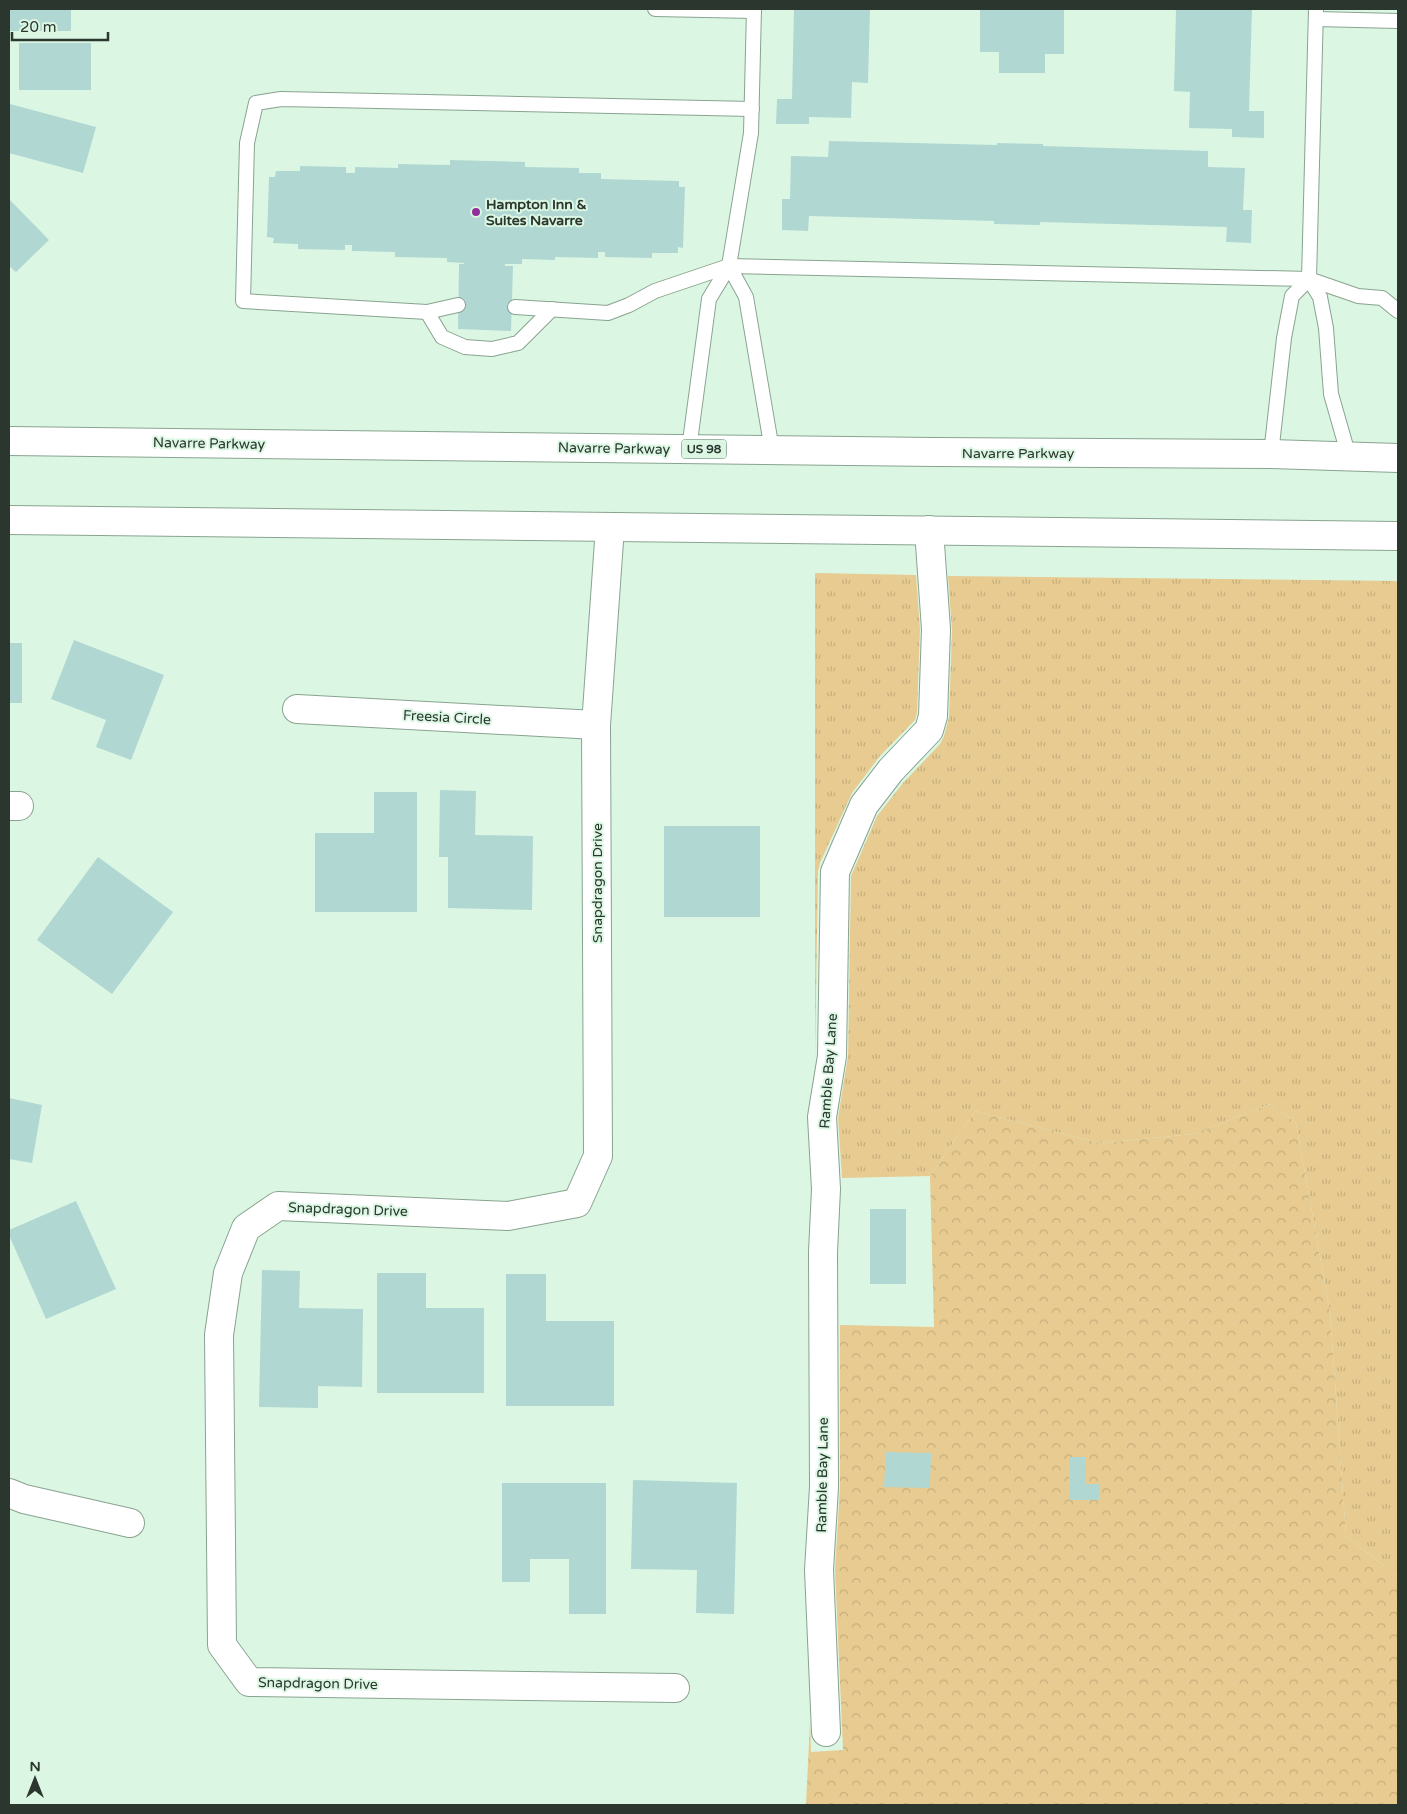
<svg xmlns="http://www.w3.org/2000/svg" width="1407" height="1814" viewBox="0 0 1407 1814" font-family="'Varela Round',sans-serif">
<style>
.grass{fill:url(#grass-tufts)}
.forest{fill:url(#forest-crowns)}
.building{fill:#b1d7d3}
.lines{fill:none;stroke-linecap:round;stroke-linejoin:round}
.service-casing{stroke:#89a390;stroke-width:16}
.minor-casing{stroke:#89a390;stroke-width:30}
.trunk-casing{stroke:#89a390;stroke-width:30}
.service{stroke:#fff;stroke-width:14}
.minor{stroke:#fff;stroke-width:28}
.trunk{stroke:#fff;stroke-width:28}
.poi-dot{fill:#902f97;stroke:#dbf7e3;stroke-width:2}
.labels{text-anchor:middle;stroke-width:4;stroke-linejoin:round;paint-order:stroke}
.shield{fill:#dbf7e3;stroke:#607064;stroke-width:1}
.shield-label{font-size:12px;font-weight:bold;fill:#2b362e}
.poi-label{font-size:14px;font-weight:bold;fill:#2b362e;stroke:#dbf7e3;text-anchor:start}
.street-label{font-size:14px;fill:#2b362e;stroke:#dbf7e3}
</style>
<defs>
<pattern id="grass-tufts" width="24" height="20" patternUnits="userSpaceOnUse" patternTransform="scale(1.25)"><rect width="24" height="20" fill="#e7cb91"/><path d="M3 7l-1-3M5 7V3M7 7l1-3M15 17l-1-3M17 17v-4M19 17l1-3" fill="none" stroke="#c6af7d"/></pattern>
<pattern id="forest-crowns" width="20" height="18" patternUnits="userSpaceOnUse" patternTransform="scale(1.25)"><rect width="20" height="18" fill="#e7cb91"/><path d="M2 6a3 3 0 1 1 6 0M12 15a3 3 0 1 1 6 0" fill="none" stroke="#c6af7d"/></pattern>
</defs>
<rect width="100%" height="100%" fill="#dbf7e3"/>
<g class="grass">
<path d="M815 573 916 575 920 629 917 713 915 720 880 756 852 793 820 863 818 871 815 1060Z"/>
<path d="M948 576 1398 581V1577L1346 1536 1330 1312 1296 1123 1270 1104 1194 1134 1099 1143 975 1111 930 1176 842 1178 838 1118 848 1056 851 876 877 816 903 783 940 744 944 736 949 717 952 630Z"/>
</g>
<path class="forest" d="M1270 1104 1296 1123 1330 1312 1346 1536 1398 1577V1805H806L810 1721 811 1752 843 1750 835 1570 840 1487V1325L934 1327 930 1176 975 1111 1099 1143 1194 1134Z"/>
<g class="building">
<rect x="9" y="9" width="62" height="22"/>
<path d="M794 9H870L868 83 852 82 851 118 809 117V124H776L777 99H792Z"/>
<path d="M980 9H1064V54H1045V73H999V52H980Z"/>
<path d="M1176 9H1252L1249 111H1264V138L1232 137V129L1189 128 1190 92 1174 91Z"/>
<rect x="19" y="43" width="72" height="47"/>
<path d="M10 104 96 127 83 173 9 153Z"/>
<path d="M829 141 997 145V143L1043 144V146L1208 151V167L1245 168 1243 210H1252L1251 243 1226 242 1227 227 1040 222V225L994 224V221L809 216 808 231 782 230V199H790L791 156 828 157Z"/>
<path d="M450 160 525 162V167L579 168V173H601V179L679 181V187H685L683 248 678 247V253H652V258L605 257V252H598V258L555 257V260L522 259V264H505V266H513L511 331 458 329 459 264H464V263L447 262V258L395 257V252L352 251V245H345V250L298 249V244L273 243 274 238 267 237 269 177H275L276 171H300V166L346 167V173H355V167L398 168V164L450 165Z"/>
<path d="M9 199 49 240 16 272 9 266Z"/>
<path d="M74 640 164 675 131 760 96 747 106 720 51 699Z"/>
<rect x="9" y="643" width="13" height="60"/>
<path d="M440 790 476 791 475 835 533 836 532 910 448 908V857H439Z"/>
<path d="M374 792H417V912H315V833H374Z"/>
<rect x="664" y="826" width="96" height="91"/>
<path d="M98 857 173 912 112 994 37 940Z"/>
<path d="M9 1098 42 1105 32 1163 9 1159Z"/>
<path d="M76 1201 116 1289 46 1319 9 1235V1230Z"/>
<rect x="870" y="1209" width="36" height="75"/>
<path d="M262 1270 300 1271 299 1308 363 1309 362 1387 318 1386V1408L259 1407Z"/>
<path d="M377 1273H426V1308H484V1393H377Z"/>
<path d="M506 1274H546V1321H614V1406H506Z"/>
<path d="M886 1452 931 1453 930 1488 884 1487Z"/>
<path d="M1069 1457H1085V1484H1099V1500H1069Z"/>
<path d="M633 1480 737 1483 734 1614 696 1613 697 1570 631 1569Z"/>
<path d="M502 1483H606V1614H569V1559H530V1582H502Z"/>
</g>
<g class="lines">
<defs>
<g id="service">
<path d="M655 9 754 11"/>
<path d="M1316 19 1398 21"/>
<path d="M729 266 751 133 754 9"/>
<path d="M1309 279 1316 9"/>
<path d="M458 305 427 312 243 301 247 143 256 103 281 99 752 109"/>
<path d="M515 307 608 313 629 305 655 291 729 266 1309 279 1358 296 1382 298 1398 311"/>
<path d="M427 312 442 337 465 347 492 349 518 343 552 309"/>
<path d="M689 449 709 299 729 266 746 297 772 450"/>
<path d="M1271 454 1284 338 1292 296 1309 279 1320 297 1326 328 1331 394 1349 457"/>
</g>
<g id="minor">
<path d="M610 527 596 725 598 1156 577 1203 508 1216 278 1206 246 1228 228 1273 219 1335 222 1645 249 1682 675 1688"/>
<path d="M297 709 596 725"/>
<path d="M9 806H19"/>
<path d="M9 1493 24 1499 130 1523"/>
<path d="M826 1732 819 1570 824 1487 823 1252 826 1189 822 1117 832 1056 835 872 864 805 891 770 929 730 933 716 936 629 929 530"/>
</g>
<g id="trunk">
<path d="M9 441 935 452 1271 454 1398 458"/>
<path d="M9 520 1398 536"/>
</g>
</defs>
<use href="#service" class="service-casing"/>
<use href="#minor" class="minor-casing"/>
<use href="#trunk" class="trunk-casing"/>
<use href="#service" class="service"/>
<use href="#minor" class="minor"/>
<use href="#trunk" class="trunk"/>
</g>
<circle class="poi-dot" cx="476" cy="212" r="5"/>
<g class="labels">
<rect class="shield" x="681.5" y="439.5" width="45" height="19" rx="4"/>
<g class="shield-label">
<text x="704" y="453">US 98</text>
</g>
<g class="poi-label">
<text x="486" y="209">Hampton Inn &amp;<tspan x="486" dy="16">Suites Navarre</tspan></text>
</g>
<g class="street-label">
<text transform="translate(209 443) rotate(1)" y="5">Navarre Parkway</text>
<text transform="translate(614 448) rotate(1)" y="5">Navarre Parkway</text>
<text x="1018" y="458">Navarre Parkway</text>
<text transform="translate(447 717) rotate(3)" y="5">Freesia Circle</text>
<text transform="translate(597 883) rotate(-90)" y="5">Snapdragon Drive</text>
<text transform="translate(828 1071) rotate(-86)" y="5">Ramble Bay Lane</text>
<text transform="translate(348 1209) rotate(2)" y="5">Snapdragon Drive</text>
<text transform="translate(822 1475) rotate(-89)" y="5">Ramble Bay Lane</text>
<text transform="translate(318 1683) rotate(1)" y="5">Snapdragon Drive</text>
</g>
</g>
<rect width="1407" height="1814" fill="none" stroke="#2b362e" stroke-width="20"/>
<g transform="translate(35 1779)" stroke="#dbf7e3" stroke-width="4" paint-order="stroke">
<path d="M0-4L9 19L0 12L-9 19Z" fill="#2b362e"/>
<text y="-8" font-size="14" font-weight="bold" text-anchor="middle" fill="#2b362e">N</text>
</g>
<path d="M12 32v8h96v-8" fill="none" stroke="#2b362e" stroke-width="2.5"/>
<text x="20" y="32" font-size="15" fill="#2b362e" stroke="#dbf7e3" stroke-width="4" paint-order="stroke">20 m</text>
</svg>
